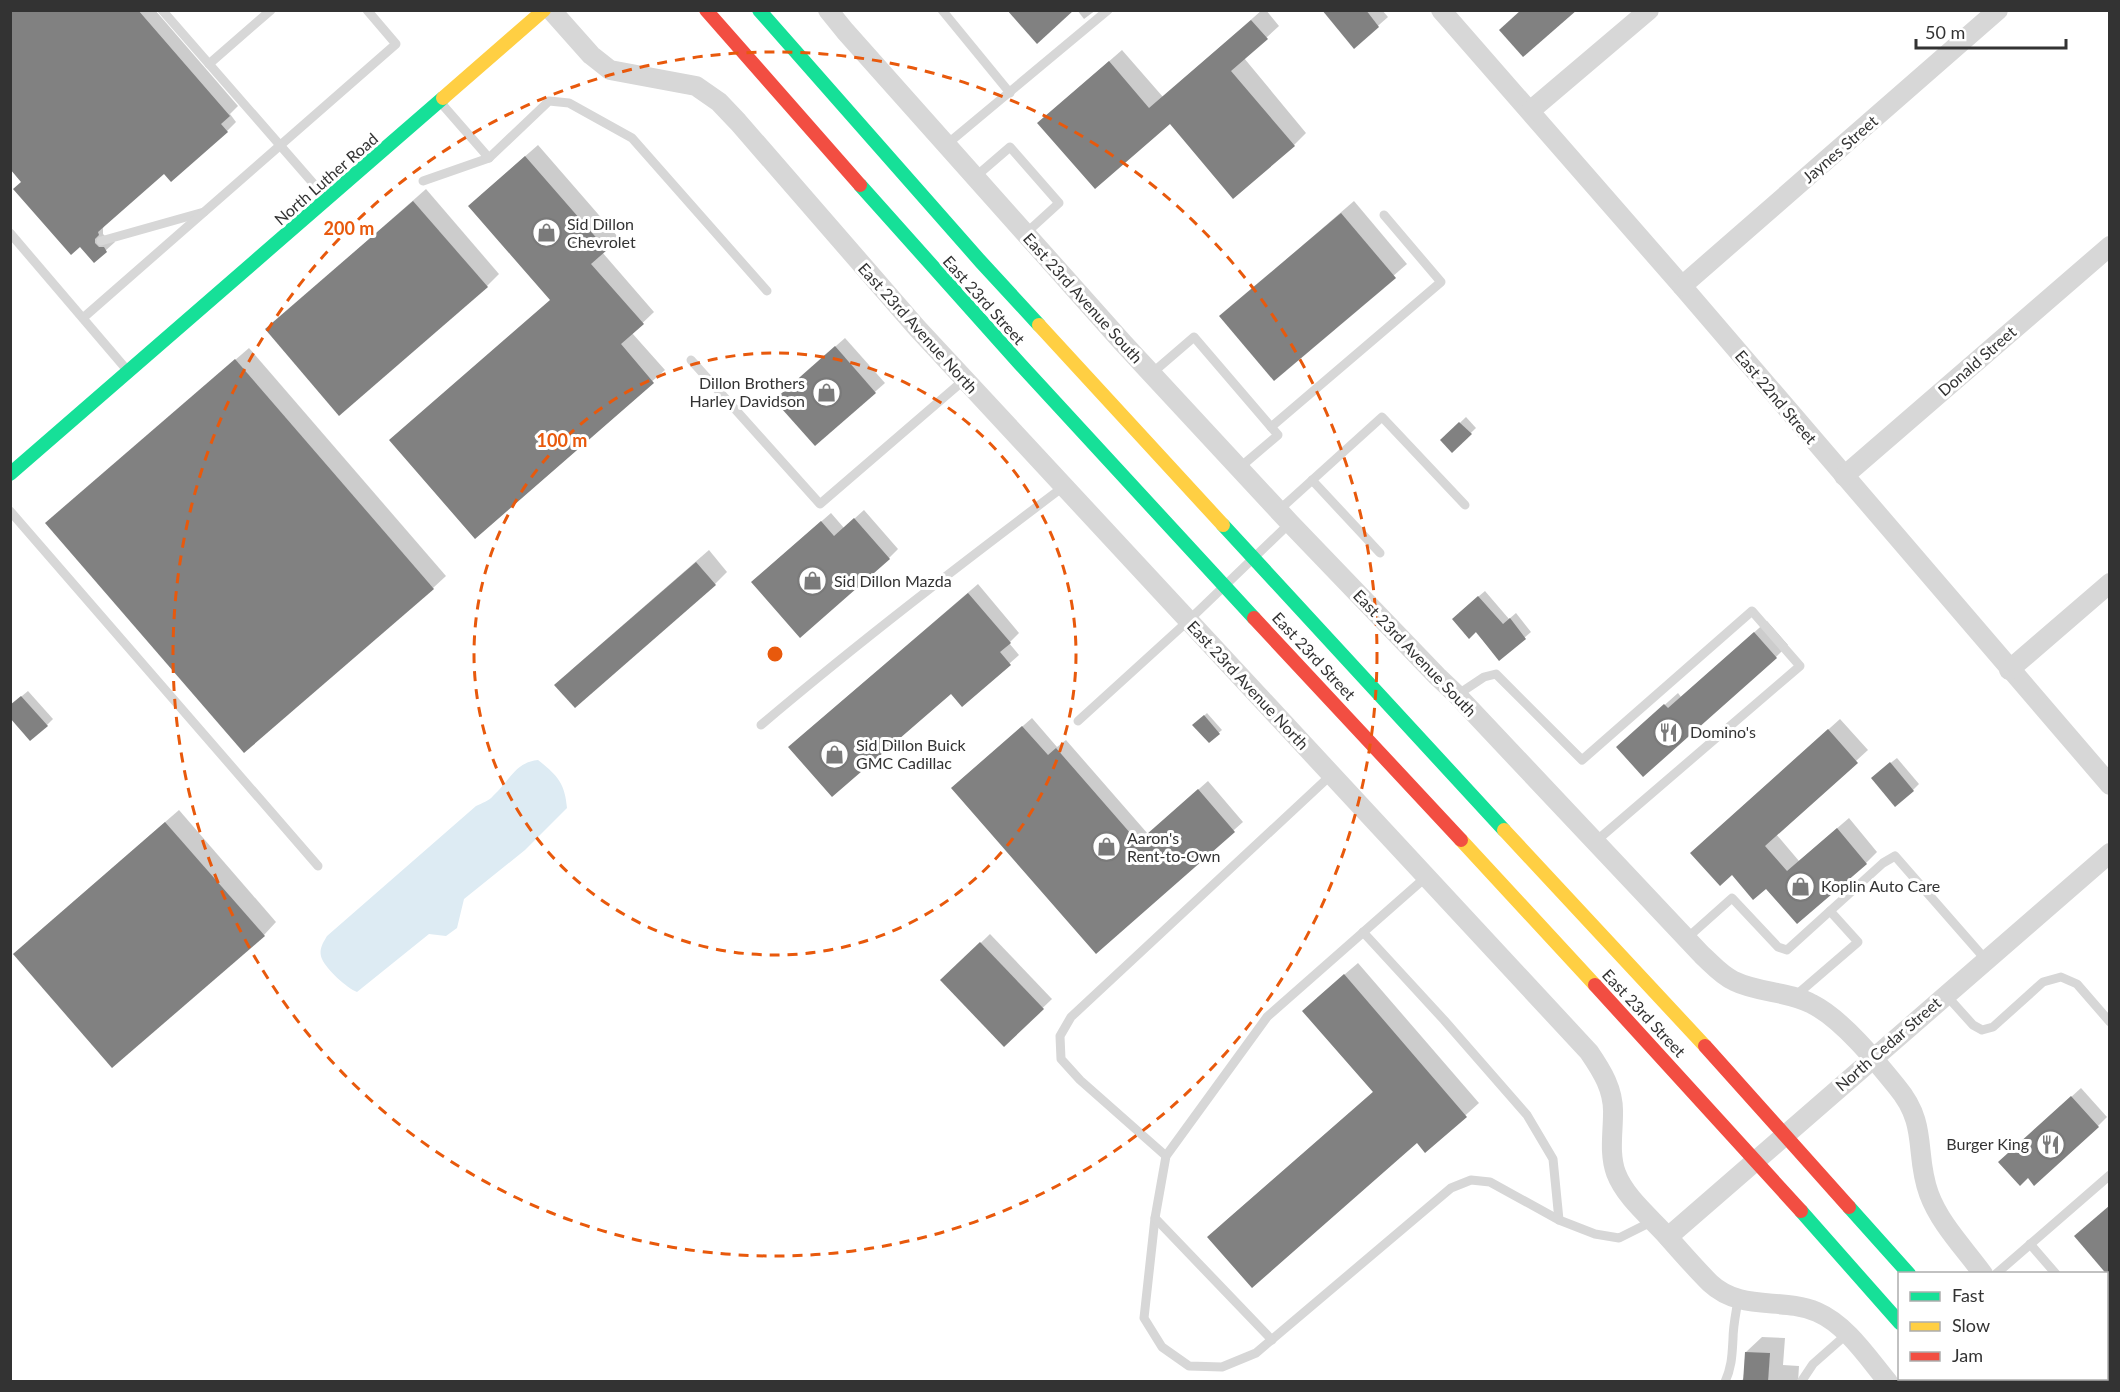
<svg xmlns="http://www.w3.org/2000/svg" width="2120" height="1392" viewBox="0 0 2120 1392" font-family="Lato,sans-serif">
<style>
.water{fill:#ddebf3}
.shadow{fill:#0003}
.building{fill:#818181}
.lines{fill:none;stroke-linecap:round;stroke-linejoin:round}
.lane{stroke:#d7d7d7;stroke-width:9}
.street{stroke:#d7d7d7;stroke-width:20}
.fast{stroke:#16e098;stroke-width:14}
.slow{stroke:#ffcf43;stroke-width:14}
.jam{stroke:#f24e42;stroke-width:14}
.ring{fill:none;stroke:#e8590c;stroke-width:3;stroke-dasharray:10 8}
.labels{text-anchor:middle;stroke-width:6;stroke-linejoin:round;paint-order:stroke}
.street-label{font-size:16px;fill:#333;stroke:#fff}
.poi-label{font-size:16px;fill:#333;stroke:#fff;text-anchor:start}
.centre{fill:#e8590c;stroke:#fff;stroke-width:3}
.ring-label{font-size:18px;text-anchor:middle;font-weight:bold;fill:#e8590c;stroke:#fff;stroke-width:6;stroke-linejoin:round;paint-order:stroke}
</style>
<rect width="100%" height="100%" fill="#fff"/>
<path class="water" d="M538 760C557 775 565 783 567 808L525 850 464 899 457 928 446 936 429 934 357 992C347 988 327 970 322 959 318 950 323 943 327 936L476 806C482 803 489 801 493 796 509 782 515 762 538 760Z"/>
<g class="shadow">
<path d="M10 10H155L238 106 230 114 236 122 227 131 171 180 164 172 106 223 103 228V234L108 239H113L115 242 94 261 23 181Z"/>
<path d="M1077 10H1096L1084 19Z"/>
<path d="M1262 10H1266L1279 26 1244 58 1306 133 1294 145 1170 122 1052 111 1122 50 1163 97Z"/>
<path d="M1324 10H1382L1388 17 1354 47Z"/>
<path d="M538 145 618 237 602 252 654 312 632 333 665 370 475 537 551 299 481 195Z"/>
<path d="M426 189 499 274 487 286 267 329Z"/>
<path d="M1354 201 1407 264 1274 379 1221 316Z"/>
<path d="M845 338 885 383 816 444 786 390Z"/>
<path d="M249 348 446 576 433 588 60 511Z"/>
<path d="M1466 417 1476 428 1452 451 1442 440Z"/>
<path d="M864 510 898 549 889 558 762 573 831 513 844 528Z"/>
<path d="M709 550 727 572 715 584 569 672Z"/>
<path d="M978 584 1019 633 1009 643 1019 655 962 705 951 692 799 738Z"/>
<path d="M1485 591 1509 619 1516 613 1531 632 1499 659 1459 613Z"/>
<path d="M1767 621 1788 645 1776 657 1631 735 1678 693 1681 697Z"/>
<path d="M28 691 53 719 47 725 10 706Z"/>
<path d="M1207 713 1222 730 1209 741 1194 725Z"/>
<path d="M1032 718 1057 747 1066 740 1148 834 1208 781 1243 822 1096 952 962 779Z"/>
<path d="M1840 719 1868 750 1776 834 1799 861 1849 818 1877 852 1866 863 1767 887 1703 842Z"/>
<path d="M1897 758 1919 784 1913 790 1879 772Z"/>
<path d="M179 810 276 922 264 935 28 941Z"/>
<path d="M990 934 1052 999 1004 1045 942 980Z"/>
<path d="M1358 963 1479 1103 1426 1151 1417 1141 1222 1224 1374 1091 1317 998Z"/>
<path d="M2081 1088 2107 1117 2098 1126 2010 1153Z"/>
<path d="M2110 1206V1275L2076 1236Z"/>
<path d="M1762 1337 1785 1338 1783 1365 1799 1366 1798 1382H1741L1745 1376 1746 1352Z"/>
</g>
<g class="building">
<path d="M10 10H138L230 116 221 124 228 132 171 182 164 174 98 232 99 235 95 239V243L99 247H104L107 252 94 263 80 247 71 255 13 189 21 182 10 169Z"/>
<path d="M1007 10H1074L1037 44Z"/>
<path d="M1322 10H1366L1379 27 1354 49Z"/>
<path d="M1521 10H1577L1523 57 1499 30Z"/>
<path d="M1251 20 1268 39 1231 71 1295 146 1233 199 1170 124 1095 189 1037 123 1109 61 1149 108Z"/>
<path d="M525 156 607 250 591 264 644 324 621 344 654 383 475 539 389 440 550 300 468 206Z"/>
<path d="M413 201 488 287 339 416 265 329Z"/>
<path d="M1341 213 1396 278 1274 381 1219 316Z"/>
<path d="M835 346 876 393 815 446 774 400Z"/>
<path d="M235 359 434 589 244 753 45 523Z"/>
<path d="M1459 422 1472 434 1452 453 1440 440Z"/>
<path d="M854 518 890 559 800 638 751 582 821 521 834 536Z"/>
<path d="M696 562 716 585 575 708 554 685Z"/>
<path d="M968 593 1011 643 1000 652 1011 665 962 707 951 694 832 797 788 747Z"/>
<path d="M1478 596 1503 624 1510 618 1526 639 1499 661 1476 632 1469 639 1452 619Z"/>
<path d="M1754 632 1777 658 1643 777 1616 747 1664 704 1668 708Z"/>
<path d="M21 696 48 726 30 741 10 718V705Z"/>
<path d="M1204 715 1220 734 1209 743 1192 725Z"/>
<path d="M1022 726 1048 755 1056 748 1138 842 1198 789 1235 832 1096 954 951 788Z"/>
<path d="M1828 729 1858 763 1765 846 1787 871 1837 828 1867 864 1797 924 1766 889 1753 900 1732 875 1720 886 1690 853Z"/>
<path d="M1890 762 1914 791 1895 807 1871 778Z"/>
<path d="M165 822 265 936 112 1068 13 954Z"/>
<path d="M980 942 1044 1009 1004 1047 940 980Z"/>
<path d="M1344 974 1467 1117 1425 1153 1417 1143 1252 1288 1207 1237 1373 1092 1302 1011Z"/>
<path d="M2071 1096 2099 1127 2034 1186 2028 1178 2020 1186 1998 1162Z"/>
<path d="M2109 1206V1277L2074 1236Z"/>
<path d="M1745 1352 1770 1353 1768 1382H1743Z"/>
</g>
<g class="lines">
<g class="lane">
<path d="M162 10 326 198"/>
<path d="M942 10 1010 93"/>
<path d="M209 64 271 10"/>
<path d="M441 103 489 158 549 101 569 103 632 138 767 291"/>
<path d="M946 145 1108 10"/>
<path d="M974 178 1010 147 1059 203 1025 234"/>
<path d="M423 181 489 158"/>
<path d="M10 233 127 370"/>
<path d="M101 241 204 212"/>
<path d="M83 318 396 44 367 10"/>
<path d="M691 360 820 504 964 380"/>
<path d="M1151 374 1194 337 1278 435 1238 469"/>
<path d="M1271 427 1441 282 1384 215"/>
<path d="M1312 480 1380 553"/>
<path d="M10 511 318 866"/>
<path d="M1278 511 1382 417 1465 505"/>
<path d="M1457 695 1484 677 1496 674 1582 760 1752 611 1800 666 1595 842"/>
<path d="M1078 721 1188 621 1290 523"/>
<path d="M761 725C859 642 961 564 1063 487"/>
<path d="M1426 877 1267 1017 1166 1156 1155 1218 1144 1318 1162 1347 1189 1366 1222 1367 1256 1353 1451 1188 1471 1180 1490 1182 1559 1220 1595 1234 1619 1238 1653 1221"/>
<path d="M1363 932 1444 1020 1527 1115 1553 1159 1559 1220"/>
<path d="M1686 939 1732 898 1778 947 1787 950 1883 863 1895 856 1986 960"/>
<path d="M1946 995 1973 1025 1982 1030 1993 1027 2043 982 2061 977 2077 984 2110 1022"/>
<path d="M1794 997 1858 942 1830 911"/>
<path d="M1166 1156 1080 1080 1061 1059 1060 1036 1071 1017 1100 990 1331 775"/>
<path d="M1155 1218 1272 1340"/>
<path d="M2030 1244 2056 1274"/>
<path d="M1996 1274 2110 1175"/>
<path d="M2106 1331 2110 1335"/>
<path d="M1725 1382C1732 1366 1732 1355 1733 1339 1733 1326 1736 1313 1738 1300"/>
<path d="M1801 1382 1813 1364 1847 1334"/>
</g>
<g class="street">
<path d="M551 10 591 55 610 70 696 86 719 102 738 122 917 328 1589 1052C1602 1071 1614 1090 1613 1114 1613 1133 1609 1154 1616 1173 1625 1197 1650 1217 1667 1236 1681 1252 1695 1268 1710 1283 1741 1312 1781 1297 1817 1312 1847 1325 1868 1358 1888 1382"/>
<path d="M828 10 845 31 1123 343 1290 523 1437 676 1457 695 1702 955C1712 964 1721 975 1734 981 1758 993 1788 991 1812 1004 1842 1019 1876 1061 1897 1087 1929 1125 1914 1154 1929 1194 1940 1224 1965 1249 1983 1274"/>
<path d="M1441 10 1682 286 2110 785"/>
<path d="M1530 111 1649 10"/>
<path d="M1682 286 1998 10"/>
<path d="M1844 476 2110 246"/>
<path d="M2009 670 2110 583"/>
<path d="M1668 1237 2110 853"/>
<path d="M2068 1378 2070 1382"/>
</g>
<g class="fast">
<path d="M759 10 981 262 1039 325"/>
<path d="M860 185 1020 364 1254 618"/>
<path d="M10 474 443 98"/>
<path d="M1223 525 1504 830"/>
<path d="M1849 1207 1909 1274"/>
<path d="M1801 1211 1900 1323"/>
<path d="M1999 1378 2002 1382"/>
</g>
<g class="slow">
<path d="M443 98 544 10"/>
<path d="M1039 325 1223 525"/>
<path d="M1504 830 1705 1046"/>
<path d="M1461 840 1595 985"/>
<path d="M1948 1378 1951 1382"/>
</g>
<g class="jam">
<path d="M706 10 860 185"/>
<path d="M1254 618 1461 840"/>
<path d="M1595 985 1801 1211"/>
<path d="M1705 1046 1849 1207"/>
</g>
</g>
<g class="ring">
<circle cx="775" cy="654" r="301"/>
<circle cx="775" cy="654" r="602"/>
</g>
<defs>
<symbol id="shop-ring" viewBox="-11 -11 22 22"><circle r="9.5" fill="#fff" stroke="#7a7a7a" stroke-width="1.5"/><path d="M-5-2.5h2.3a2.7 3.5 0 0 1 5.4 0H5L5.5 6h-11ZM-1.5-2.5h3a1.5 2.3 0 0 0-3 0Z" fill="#7a7a7a"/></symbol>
<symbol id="restaurant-ring" viewBox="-11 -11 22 22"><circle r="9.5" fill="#fff" stroke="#7a7a7a" stroke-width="1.5"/><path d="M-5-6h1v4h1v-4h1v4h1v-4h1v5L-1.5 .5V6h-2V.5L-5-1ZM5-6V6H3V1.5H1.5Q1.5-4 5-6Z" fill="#7a7a7a"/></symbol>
</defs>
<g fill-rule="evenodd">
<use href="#shop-ring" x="530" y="216" width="33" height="33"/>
<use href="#shop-ring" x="810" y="376" width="33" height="33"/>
<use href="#shop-ring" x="796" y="564" width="33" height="33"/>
<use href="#restaurant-ring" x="1652" y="716" width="33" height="33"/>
<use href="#shop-ring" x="818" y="738" width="33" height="33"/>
<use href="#shop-ring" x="1090" y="830" width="33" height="33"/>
<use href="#shop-ring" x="1784" y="870" width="33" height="33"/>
<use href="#restaurant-ring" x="2034" y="1128" width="33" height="33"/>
</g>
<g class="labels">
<g class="street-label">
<text transform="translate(1840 149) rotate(-41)" y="6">Jaynes Street</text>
<text transform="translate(326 179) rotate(-41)" y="6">North Luther Road</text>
<text transform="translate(1083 298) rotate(48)" y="6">East 23rd Avenue South</text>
<text transform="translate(984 300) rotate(48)" y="6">East 23rd Street</text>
<text transform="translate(918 328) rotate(48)" y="6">East 23rd Avenue North</text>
<text transform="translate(1977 361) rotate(-41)" y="6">Donald Street</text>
<text transform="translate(1776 397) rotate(50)" y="6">East 22nd Street</text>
<text transform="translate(1415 653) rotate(46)" y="6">East 23rd Avenue South</text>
<text transform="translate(1314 656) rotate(47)" y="6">East 23rd Street</text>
<text transform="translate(1248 685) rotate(47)" y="6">East 23rd Avenue North</text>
<text transform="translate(1644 1013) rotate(47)" y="6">East 23rd Street</text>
<text transform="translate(1888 1044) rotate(-41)" y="6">North Cedar Street</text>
</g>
<g class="poi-label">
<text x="567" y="230">Sid Dillon<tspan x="567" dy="18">Chevrolet</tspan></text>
<text x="805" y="389" text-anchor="end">Dillon Brothers<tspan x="805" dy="18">Harley Davidson</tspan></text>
<text x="834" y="587">Sid Dillon Mazda</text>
<text x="1690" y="738">Domino's</text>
<text x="856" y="751">Sid Dillon Buick<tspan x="856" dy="18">GMC Cadillac</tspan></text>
<text x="1127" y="844">Aaron's<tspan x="1127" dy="18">Rent-to-Own</tspan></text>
<text x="1821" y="892">Koplin Auto Care</text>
<text x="2029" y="1150" text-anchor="end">Burger King</text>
</g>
</g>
<circle cx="775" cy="654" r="9" class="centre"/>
<g class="ring-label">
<text x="349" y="235">200 m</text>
<text x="562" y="447">100 m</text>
</g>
<rect width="2120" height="1392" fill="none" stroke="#333333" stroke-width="24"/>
<rect x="1898" y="1272" width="210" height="108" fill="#ffffff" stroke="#adadad" stroke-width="1.5"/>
<rect x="1910" y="1292" width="30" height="9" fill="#16e098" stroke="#adadad" stroke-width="1.5"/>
<text x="1952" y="1302" font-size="18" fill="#333333">Fast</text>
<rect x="1910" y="1322" width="30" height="9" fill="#ffcf43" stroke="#adadad" stroke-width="1.5"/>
<text x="1952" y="1332" font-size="18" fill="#333333">Slow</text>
<rect x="1910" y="1352" width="30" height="9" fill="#f24e42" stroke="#adadad" stroke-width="1.5"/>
<text x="1952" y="1362" font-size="18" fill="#333333">Jam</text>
<path d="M1916 39v9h150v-9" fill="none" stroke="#333333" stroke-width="3"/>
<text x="1925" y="39" font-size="18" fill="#333333" stroke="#ffffff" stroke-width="4.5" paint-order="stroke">50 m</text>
</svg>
